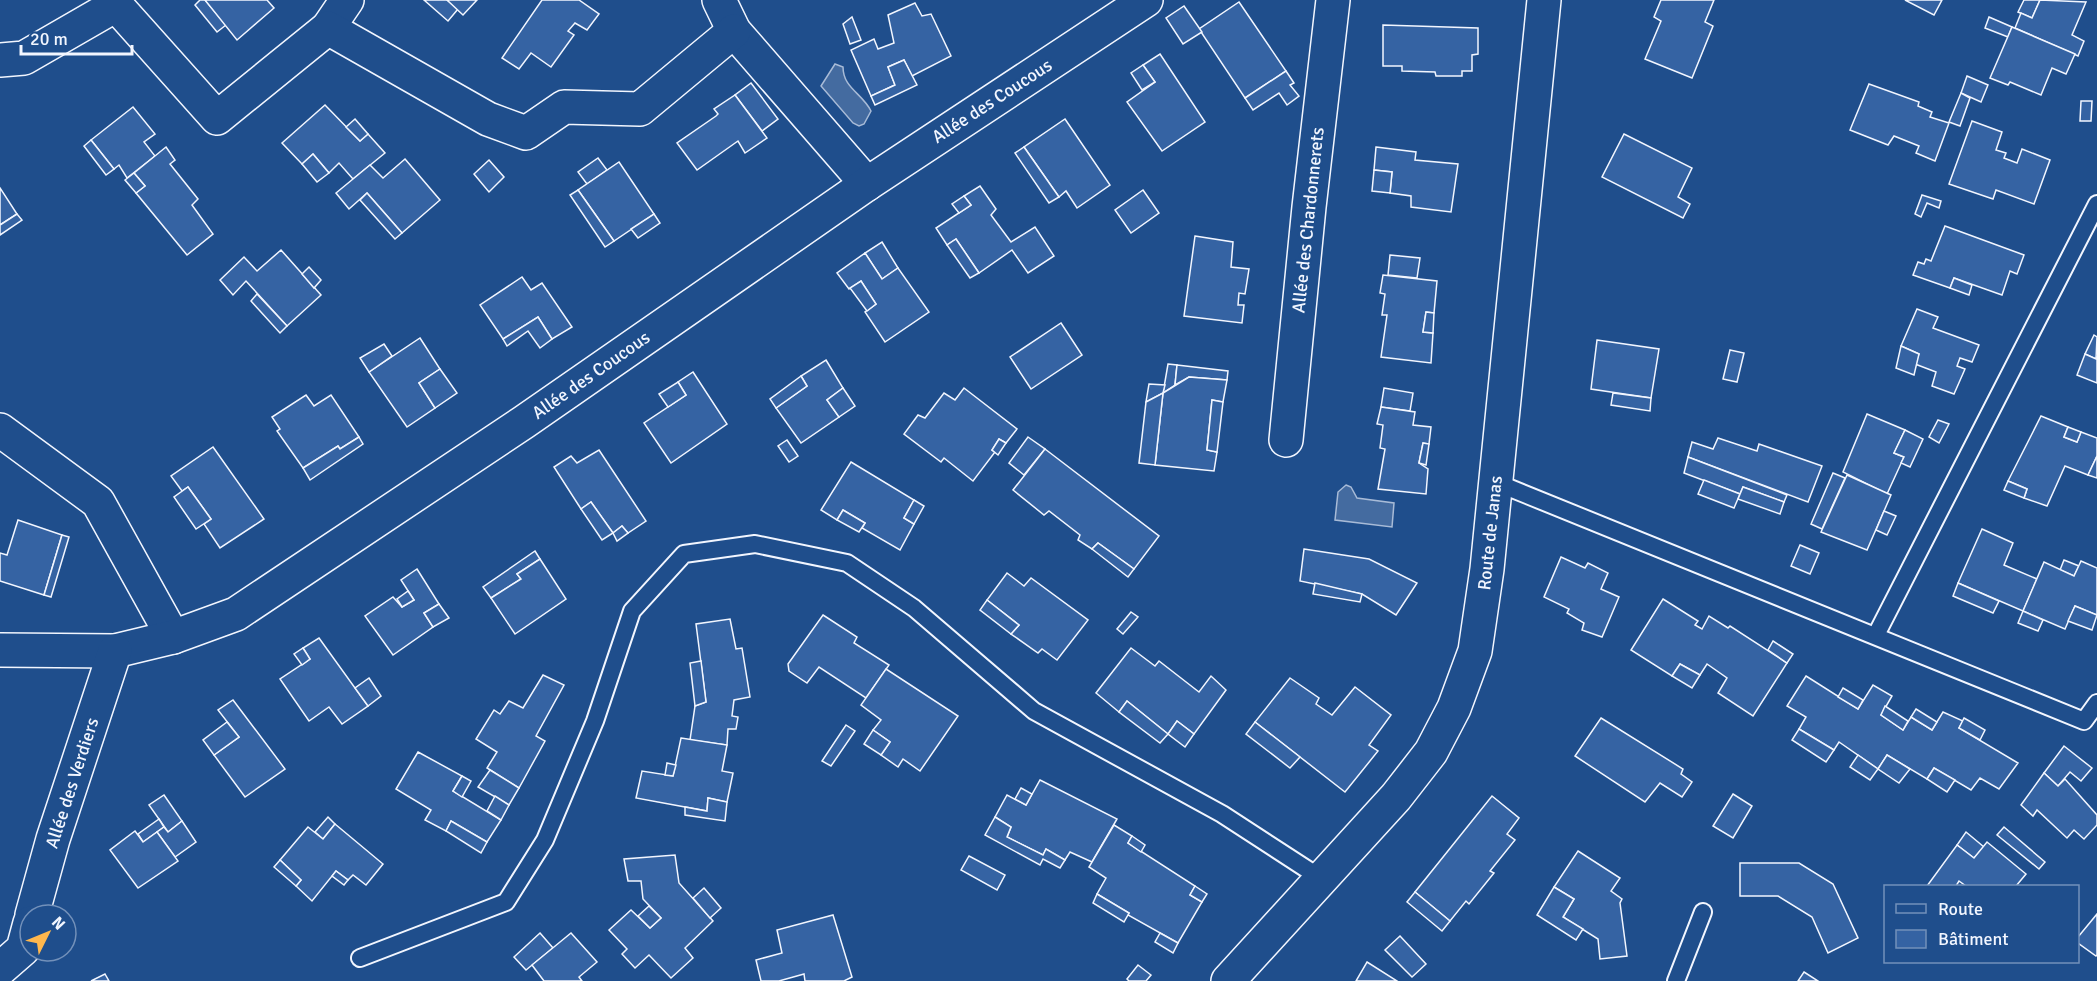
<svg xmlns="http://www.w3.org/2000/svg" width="2097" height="981" viewBox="0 0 2097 981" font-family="Signika,sans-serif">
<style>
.water{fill:#446ba0;stroke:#a8bbd7;stroke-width:1.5}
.building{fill:#3563a3;stroke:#f2f6ff;stroke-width:1.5}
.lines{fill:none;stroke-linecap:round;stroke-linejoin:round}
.lane-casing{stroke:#f2f6ff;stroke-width:20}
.street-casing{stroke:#f2f6ff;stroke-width:36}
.secondary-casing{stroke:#f2f6ff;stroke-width:36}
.lane{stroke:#1f4e8c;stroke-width:16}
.street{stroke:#1f4e8c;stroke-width:33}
.secondary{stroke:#1f4e8c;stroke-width:33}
.labels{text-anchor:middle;stroke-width:4.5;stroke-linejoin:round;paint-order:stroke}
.street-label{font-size:18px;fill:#f2f6ff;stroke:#1f4e8c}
</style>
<rect width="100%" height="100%" fill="#1f4e8c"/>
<g class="water">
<path d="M835 64 843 67C843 88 862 93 871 111L864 124 859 126 853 123 821 86Z"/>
<path d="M1346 485 1351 487 1357 498 1394 503 1392 527 1335 520 1338 492Z"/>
</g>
<g class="building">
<path d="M200 0H205L226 25 217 32 195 5Z"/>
<path d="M205 0H267L274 8 237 40Z"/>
<path d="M424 0H447L458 9 448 21Z"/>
<path d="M447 0H477L463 15Z"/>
<path d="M542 0H579L599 14 587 30 575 23 568 31 574 35 551 67 531 53 519 69 502 58Z"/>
<path d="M1661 0H1714L1705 22 1713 26 1692 78 1645 59 1661 21 1654 17Z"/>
<path d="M1905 0H1942L1934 15Z"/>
<path d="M2024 0H2040L2032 18 2018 12Z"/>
<path d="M2040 0 2086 2 2072 35 2084 41 2078 56 2015 28 2021 13 2032 18Z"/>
<path d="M1239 2 1286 71 1245 98 1199 29Z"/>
<path d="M915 3 922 16 931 14 951 56 912 76 904 60 888 67 895 85 871 96 851 50 874 39 878 49 894 43 888 15Z"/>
<path d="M1184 6 1202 32 1183 44 1166 18Z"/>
<path d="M852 17 861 40 850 44 843 24Z"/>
<path d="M1989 17 2012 27 2008 37 1985 28Z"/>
<path d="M1383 25 1478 28V54L1472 55V71H1462V76H1436L1435 72 1402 71V66H1383Z"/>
<path d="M2012 27 2075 54 2066 74 2052 68 2041 95 2010 82 2008 85 1990 78Z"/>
<path d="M1160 54 1205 122 1162 151 1127 102 1155 82 1143 65Z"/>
<path d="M904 60 917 85 875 105 871 96 895 85 888 67Z"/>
<path d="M1143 65 1155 82 1142 90 1131 73Z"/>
<path d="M1286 71 1294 83 1290 85 1299 96 1287 105 1279 93 1253 110 1245 98Z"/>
<path d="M1967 76 1988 85 1981 102 1961 93Z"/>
<path d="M751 83 778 119 762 131 735 95Z"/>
<path d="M1869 84 1919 102 1918 106 1932 112 1930 117 1949 123 1935 161 1916 153 1919 146 1894 136 1888 145 1850 130Z"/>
<path d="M1961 93 1970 98 1960 126 1949 122Z"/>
<path d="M735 95 767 138 745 153 738 141 697 170 677 143 716 116 718 114 714 109Z"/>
<path d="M2081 101H2092L2091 121H2080Z"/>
<path d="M325 105 360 141 368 134 385 153 353 179 339 163 329 173 313 154 302 164 282 143Z"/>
<path d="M133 107 155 134 144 142 155 156 127 178 119 165 114 169 91 140Z"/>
<path d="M355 119 368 134 360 141 346 127Z"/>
<path d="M1065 119 1110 185 1077 208 1066 191 1059 197 1024 147Z"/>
<path d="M1972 121 2002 132 1996 150 2006 153 2004 158 2017 163 2022 149 2050 160 2034 204 1996 190 1993 199 1949 184Z"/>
<path d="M1624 134 1692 168 1678 197 1690 204 1683 218 1602 177Z"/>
<path d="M91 140 114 169 106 175 84 146Z"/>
<path d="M166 147 175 160 170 164 198 199 192 205 213 234 187 255 136 193 145 186 134 173Z"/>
<path d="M1024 147 1059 197 1049 203 1015 153Z"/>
<path d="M1376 147 1416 152 1415 160 1458 164 1451 212 1411 207V196L1390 193 1392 172 1374 170Z"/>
<path d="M313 154 329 173 317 182 302 164Z"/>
<path d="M598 158 607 170 587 184 578 172Z"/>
<path d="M405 159 440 200 402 233 367 193 349 209 336 193 370 165 383 178Z"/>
<path d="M489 160 504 177 489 192 474 174Z"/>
<path d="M619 162 654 214 614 241 578 190Z"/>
<path d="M1374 170 1392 172 1390 193 1372 191Z"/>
<path d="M134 173 145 186 136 193 125 180Z"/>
<path d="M980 186 996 209 991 215 1011 242 1035 227 1054 256 1028 273 1012 250 979 273 956 239 947 245 936 228 971 205 964 196Z"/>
<path d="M0 188 17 214 0 225Z"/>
<path d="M578 190 614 241 605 247 570 195Z"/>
<path d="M1143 190 1159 213 1131 233 1115 210Z"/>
<path d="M367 193 402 233 395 239 360 200Z"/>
<path d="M1922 195 1941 201 1939 208 1927 203 1921 217 1915 214Z"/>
<path d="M964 196 971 205 959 213 952 204Z"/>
<path d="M17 214 22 220 0 235V225Z"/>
<path d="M654 214 660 223 638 238 631 229Z"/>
<path d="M1945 226 2024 255 2017 274 2010 271 2002 295 1954 278 1950 288 1913 275 1918 262 1924 264 1926 259 1931 261Z"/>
<path d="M1195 236 1233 242 1231 267 1249 269 1245 294 1239 293 1238 305H1244L1242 323 1184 316Z"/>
<path d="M956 239 979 273 970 278 947 245Z"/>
<path d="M882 242 898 268 882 279 865 253Z"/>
<path d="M281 250 321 295 287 326 246 281 233 295 220 280 244 257 257 271Z"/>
<path d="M865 253 882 279 898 268 929 312 885 342 865 312 876 304 861 281 849 289 837 273Z"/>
<path d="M1390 255 1420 258 1417 278 1388 275Z"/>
<path d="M309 267 321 280 314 288 302 274Z"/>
<path d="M1383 275 1437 281 1434 313 1426 312 1423 332 1433 333 1431 363 1381 357 1387 315H1382L1385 294 1380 293Z"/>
<path d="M522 277 531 290 542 283 572 327 552 339 538 317 503 339 480 305Z"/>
<path d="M1954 278 1972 285 1969 295 1950 288Z"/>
<path d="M861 281 876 304 867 311 850 288Z"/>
<path d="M257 294 287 326 280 333 251 301Z"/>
<path d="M1917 309 1938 317 1933 328 1979 345 1972 362 1960 358 1957 366 1965 369 1954 394 1932 386 1936 372 1915 364 1919 354 1901 346Z"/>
<path d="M1426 312 1434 313 1433 333 1423 332Z"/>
<path d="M538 317 552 339 540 348 528 331 507 346 503 339Z"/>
<path d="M1061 323 1082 355 1031 389 1010 357Z"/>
<path d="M2094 335 2097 337 2096 359 2085 354Z"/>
<path d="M420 338 440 369 419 383 435 408 407 427 369 372Z"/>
<path d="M1597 340 1659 349 1651 398 1591 389Z"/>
<path d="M384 344 392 356 369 372 360 358Z"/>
<path d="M1901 346 1919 354 1914 375 1896 368Z"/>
<path d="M1730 350 1744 353 1737 382 1723 379Z"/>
<path d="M2085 354 2096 359 2097 356V383L2077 375Z"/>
<path d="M826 360 843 388 827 400 839 417 801 443 776 408 807 386 801 376Z"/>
<path d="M1168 364 1177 365 1175 385 1163 393Z"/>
<path d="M1177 365 1228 371 1227 380 1189 377 1175 385Z"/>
<path d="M440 369 457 393 435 408 419 383Z"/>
<path d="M693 372 727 424 671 463 644 423 686 395 678 382Z"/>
<path d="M801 376 807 386 776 408 770 399Z"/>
<path d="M1189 377 1227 380 1223 402 1212 400 1207 450 1217 452 1214 471 1155 465 1163 393Z"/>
<path d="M678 382 686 395 668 407 659 394Z"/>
<path d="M1149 384 1165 385 1163 393 1146 402Z"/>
<path d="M843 388 855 406 839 417 827 400Z"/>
<path d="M964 388 1017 429 1006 443 999 439 992 450 995 452 973 481 944 458 941 462 904 434 918 415 925 418 944 393 955 400Z"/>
<path d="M1384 388 1413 393 1410 411 1381 407Z"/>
<path d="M1163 393 1155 465 1139 463 1146 402Z"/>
<path d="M1613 393 1651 398 1650 411 1611 405Z"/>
<path d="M306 395 314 406 331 395 359 437 340 449 338 446 303 468 277 431 280 429 272 417Z"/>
<path d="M1212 400 1223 402 1217 452 1207 450Z"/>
<path d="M1381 407 1415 412 1413 425 1431 427 1429 444 1423 443 1419 463 1428 469 1426 494 1378 489 1385 449 1380 448 1383 425 1377 424Z"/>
<path d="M1867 414 1905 430 1894 453 1904 457 1887 494 1843 472Z"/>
<path d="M2041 416 2068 427 2064 437 2077 442 2081 432 2097 438V456L2088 475 2065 466 2047 506 2024 498 2027 489 2008 481Z"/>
<path d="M1938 420 1949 424 1939 443 1929 437Z"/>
<path d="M2068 427 2081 432 2077 442 2064 437Z"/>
<path d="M1905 430 1923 439 1910 467 1901 463 1904 457 1894 453Z"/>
<path d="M359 437 363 444 310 480 303 468 338 446 340 449Z"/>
<path d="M1028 437 1045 449 1024 475 1009 463Z"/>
<path d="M1718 438 1757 451 1759 444 1822 466 1808 502 1688 457 1692 442 1713 449Z"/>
<path d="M999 439 1006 443 998 455 992 450Z"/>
<path d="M787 440 798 456 789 462 778 446Z"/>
<path d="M1423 443 1429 444 1426 465 1419 463Z"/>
<path d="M213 447 264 519 220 548 204 524 211 519 188 487 182 491 171 476Z"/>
<path d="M1045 449 1159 536 1134 569 1098 543 1092 549 1078 540 1080 535 1049 511 1044 515 1013 490Z"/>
<path d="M599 450 646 521 628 533 622 526 613 533 591 502 581 509 554 467 571 456 577 463Z"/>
<path d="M2097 456V478L2088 475Z"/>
<path d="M1688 457 1787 495 1784 502 1743 487 1740 494 1684 473Z"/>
<path d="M851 462 914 500 904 518 914 524 900 550 862 528 865 523 843 510 837 520 821 510Z"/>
<path d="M1833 473 1845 478 1822 529 1811 524Z"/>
<path d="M1847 475 1891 495 1867 550 1821 532Z"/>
<path d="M1704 480 1740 494 1734 508 1698 494Z"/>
<path d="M2008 481 2027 489 2024 498 2004 490Z"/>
<path d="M188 487 211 519 196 529 174 497Z"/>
<path d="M1743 487 1784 502 1780 514 1738 499Z"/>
<path d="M914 500 924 506 914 524 904 518Z"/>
<path d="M591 502 613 533 602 540 581 509Z"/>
<path d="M843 510 865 523 859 532 837 520Z"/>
<path d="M1884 511 1896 516 1887 535 1876 530Z"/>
<path d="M18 520 62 535 44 595 0 581V553L7 555Z"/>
<path d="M622 526 628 533 617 541 613 533Z"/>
<path d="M1982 529 2013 543 2004 565 2037 579 2023 611 1958 583Z"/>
<path d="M62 535 69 537 51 597 44 595Z"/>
<path d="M1098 543 1134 569 1128 577 1092 549Z"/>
<path d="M1800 545 1819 553 1810 574 1791 566Z"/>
<path d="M1304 549 1369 559 1417 583 1396 615 1362 594 1300 581Z"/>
<path d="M535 551 540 559 517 574 521 579 491 598 483 587Z"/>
<path d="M1561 557 1585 568 1588 563 1608 573 1601 589 1619 597 1602 637 1582 630 1584 623 1567 613 1569 609 1544 597Z"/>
<path d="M540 559 566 599 515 634 491 598 521 579 517 574Z"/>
<path d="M2064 560 2079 566 2074 576 2060 570Z"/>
<path d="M2081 561 2097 568V615L2075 606 2065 629 2023 611 2044 562 2074 576Z"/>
<path d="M417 569 439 604 424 613 433 627 393 655 365 616 393 597 402 607 414 600 401 580Z"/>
<path d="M1007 573 1024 586 1031 578 1088 620 1057 660 1042 649 1038 653 1011 634 1019 625 987 600Z"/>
<path d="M1315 583 1362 594 1360 602 1313 594Z"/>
<path d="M1958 583 1999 601 1993 613 1953 596Z"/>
<path d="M408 591 414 600 402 607 397 599Z"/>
<path d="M1663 599 1698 621 1695 625 1702 629 1709 616 1728 628 1730 626 1787 663 1753 716 1718 693 1727 678 1707 664 1700 675 1680 664 1672 676 1631 650Z"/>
<path d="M987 600 1019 625 1011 634 980 610Z"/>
<path d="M439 604 449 618 433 627 424 613Z"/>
<path d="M2075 606 2097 615 2092 630 2068 621Z"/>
<path d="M2023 611 2043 620 2038 631 2018 623Z"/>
<path d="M1131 612 1138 617 1123 634 1117 629Z"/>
<path d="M823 615 857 637 854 643 889 665 866 698 819 667 807 683 789 671 788 664Z"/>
<path d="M730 619 736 649 742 648 750 697 734 700 732 716 738 717 736 729H728L727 745 690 740 695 706 706 702 696 624Z"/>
<path d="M319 638 368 706 342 724 329 707 309 721 280 679 310 659 303 648Z"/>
<path d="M1773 641 1793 654 1787 663 1768 650Z"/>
<path d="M303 648 310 659 302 665 294 654Z"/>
<path d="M1131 648 1155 666 1159 661 1199 692 1211 676 1226 690 1194 734 1177 721 1168 734 1127 701 1119 712 1096 693Z"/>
<path d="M701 661 706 702 695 706 690 663Z"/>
<path d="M1680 664 1700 675 1692 688 1672 676Z"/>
<path d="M886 669 958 716 920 771 903 759 898 767 881 755 890 742 873 730 881 720 861 705Z"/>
<path d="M543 675 564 685 536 736 545 741 519 788 487 768 497 752 476 739 494 710 500 714 509 701 523 708Z"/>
<path d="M1806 676 1858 709 1873 685 1892 696 1881 715 1903 730 1911 717 1932 730 1943 712 1963 721 1959 728 2018 763 1999 789 1980 778 1971 790 1934 768 1927 779 1887 755 1878 769 1839 742 1834 750 1799 729 1806 717 1787 706Z"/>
<path d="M369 678 381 696 368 706 355 688Z"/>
<path d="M1290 678 1319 698 1316 704 1332 715 1355 687 1391 715 1369 745 1378 751 1345 792 1255 722Z"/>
<path d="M1843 688 1863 700 1858 709 1838 697Z"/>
<path d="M233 700 285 769 245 797 214 755 239 737 218 710Z"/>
<path d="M1127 701 1168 734 1160 743 1119 712Z"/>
<path d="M1885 706 1908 721 1903 730 1881 715Z"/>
<path d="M1916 709 1937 722 1932 730 1911 717Z"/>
<path d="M1601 718 1683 769 1681 774 1692 782 1682 797 1660 783 1645 802 1575 756Z"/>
<path d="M1964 718 1985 730 1980 740 1959 728Z"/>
<path d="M1177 721 1194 734 1185 747 1168 734Z"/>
<path d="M227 722 239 737 214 755 203 740Z"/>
<path d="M1255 722 1300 757 1290 768 1246 734Z"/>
<path d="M846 725 855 731 831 766 822 761Z"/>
<path d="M1799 729 1834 750 1826 762 1792 740Z"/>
<path d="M873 730 890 742 881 755 864 744Z"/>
<path d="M681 738 727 745 722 771 733 773 727 802 708 798 707 811 636 798 642 771 673 776Z"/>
<path d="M2064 746 2092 768 2081 781 2070 772 2058 786 2044 773Z"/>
<path d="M418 752 462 776 453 791 501 820 487 842 451 821 446 831 425 820 431 810 396 789Z"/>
<path d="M1858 755 1878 769 1870 780 1850 767Z"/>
<path d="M1887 755 1910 769 1899 783 1878 769Z"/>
<path d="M667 763 676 765 673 776 665 775Z"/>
<path d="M1934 768 1955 780 1947 792 1927 779Z"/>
<path d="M490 770 519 788 509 805 478 787Z"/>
<path d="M2044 773 2058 786 2065 779 2097 815V825L2084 839 2074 830 2067 838 2037 810 2033 816 2021 805Z"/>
<path d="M462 776 471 781 462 797 453 791Z"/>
<path d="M1040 780 1117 819 1092 862 1070 852 1065 860 1046 849 1043 855 1007 837 1011 827 995 817 1007 795 1026 805Z"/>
<path d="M1021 788 1032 794 1026 805 1015 799Z"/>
<path d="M1733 794 1752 806 1733 838 1713 826Z"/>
<path d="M164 795 182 821 168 832 149 805Z"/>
<path d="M495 796 509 805 501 820 487 811Z"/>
<path d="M1492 796 1519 818 1507 834 1515 840 1490 871 1494 873 1469 904 1466 901 1450 921 1415 892Z"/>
<path d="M708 798 727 802 725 821 685 815V807L707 811Z"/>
<path d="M328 817 335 824 323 839 315 832Z"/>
<path d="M995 817 1011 827 1007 837 1043 855 1046 849 1065 860 1060 868 1043 859 1040 865 985 835Z"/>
<path d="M159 819 164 827 143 842 138 834Z"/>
<path d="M182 821 196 842 175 857 157 832 164 827 168 832Z"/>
<path d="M451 821 487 842 481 853 446 831Z"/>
<path d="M335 824 383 864 366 885 353 875 348 880 336 871 312 901 296 886 301 880 280 860 308 827 323 839Z"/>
<path d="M1114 825 1132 836 1128 843 1195 886 1190 895 1202 902 1178 943 1128 915 1129 913 1097 894 1106 878 1089 867Z"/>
<path d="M2004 827 2045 862 2039 869 1997 835Z"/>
<path d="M135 831 143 842 157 832 178 861 138 888 110 850Z"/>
<path d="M1966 832 1984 847 1974 858 1957 845Z"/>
<path d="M1132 836 1145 845 1141 852 1128 843Z"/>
<path d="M1987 842 2026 874 2016 886H1966L1959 881 1956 886H1927L1957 845 1974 858Z"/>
<path d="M1578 851 1620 878 1611 891 1622 899 1620 903 1627 956 1600 959 1598 939 1563 917 1574 899 1554 887Z"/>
<path d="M675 855 679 883 713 921 685 948 693 958 671 978 649 955 635 968 622 954 627 949 609 930 631 910 650 928 661 918 643 899 641 881H628L624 859Z"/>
<path d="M969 856 1005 875 997 890 961 870Z"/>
<path d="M280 860 301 880 296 886 274 867Z"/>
<path d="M1740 863H1799L1833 884 1858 938 1828 953 1812 917 1778 896H1740Z"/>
<path d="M336 871 348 880 344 885 332 876Z"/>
<path d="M1195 886 1207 894 1202 902 1190 895Z"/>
<path d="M1554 887 1574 899 1563 917 1583 929 1576 940 1537 915Z"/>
<path d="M704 888 721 908 710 918 693 898Z"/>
<path d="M1415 892 1450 921 1442 931 1407 902Z"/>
<path d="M1097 894 1129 913 1124 922 1093 903Z"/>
<path d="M649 906 661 918 650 928 638 916Z"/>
<path d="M2097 914V955L2096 956 2078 943V937Z"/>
<path d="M833 915 852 977 844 981H805L804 974 779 981H761L756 960 782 953 777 930Z"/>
<path d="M540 933 553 948 526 970 514 957Z"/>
<path d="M571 933 597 962 579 977 582 981H544L532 965Z"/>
<path d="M1160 933 1178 943 1173 953 1155 942Z"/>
<path d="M1400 936 1426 964 1412 977 1385 950Z"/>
<path d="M1367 962 1397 981H1356Z"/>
<path d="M1138 965 1151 975 1146 981H1129L1127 979Z"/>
<path d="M1804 972 1818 981H1798Z"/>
<path d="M105 974 109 981H91Z"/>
</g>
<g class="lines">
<defs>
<g id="lane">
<path d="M1495 482 2084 721 2097 703"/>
<path d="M1876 635 2097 204"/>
<path d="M360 958 506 902 545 840 595 721 632 611 684 554 755 544 847 563 914 608 1034 711 1222 814 1322 879"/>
<path d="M1676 981 1703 912"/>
</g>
<g id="street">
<path d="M719 0 734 31 867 184"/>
<path d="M328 28 347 0"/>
<path d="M0 60 24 58 116 5 217 118 328 28 488 119 526 133 564 107 640 109 734 31"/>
<path d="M0 430 98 502 173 637"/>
<path d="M1286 440 1309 207 1333 0"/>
<path d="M0 650 115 651 173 637 236 614 524 422 867 184 1146 0"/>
<path d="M32 915 53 839 115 651"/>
<path d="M0 969 23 949 30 923"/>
</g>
<path id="secondary" d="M1228 981 1396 797 1431 752 1454 708 1475 651 1487 569 1544 0"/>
</defs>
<use href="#lane" class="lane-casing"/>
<use href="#street" class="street-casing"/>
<use href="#secondary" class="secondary-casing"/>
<use href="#lane" class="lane"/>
<use href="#street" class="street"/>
<use href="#secondary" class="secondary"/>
</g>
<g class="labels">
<g class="street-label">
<text transform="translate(992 101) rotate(-33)" y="6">Allée des Coucous</text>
<text transform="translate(1308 220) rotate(-84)" y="6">Allée des Chardonnerets</text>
<text transform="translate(591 375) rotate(-35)" y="6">Allée des Coucous</text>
<text transform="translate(1490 533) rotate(-84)" y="6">Route de Janas</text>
<text transform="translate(72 783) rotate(-72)" y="6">Allée des Verdiers</text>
</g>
</g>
<rect x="1884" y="885" width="195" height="78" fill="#1f4e8c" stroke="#7391ba" stroke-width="1.5"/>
<rect x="1896" y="904" width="30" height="9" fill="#1f4e8c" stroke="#7391ba" stroke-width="1.5"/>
<text x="1938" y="915" font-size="18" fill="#f2f6ff">Route</text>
<rect x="1896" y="930" width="30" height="18" fill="#3563a3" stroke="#7391ba" stroke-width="1.5"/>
<text x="1938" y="945" font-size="18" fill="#f2f6ff">Bâtiment</text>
<g transform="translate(48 933) rotate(47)"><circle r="28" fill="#1f4e8c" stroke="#7391ba" stroke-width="1.5"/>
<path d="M0-4.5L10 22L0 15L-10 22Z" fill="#ffb74d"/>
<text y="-9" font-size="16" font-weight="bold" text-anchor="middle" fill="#f2f6ff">N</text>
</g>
<path d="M21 45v9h111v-9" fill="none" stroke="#f2f6ff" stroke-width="3"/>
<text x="30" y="45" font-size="18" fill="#f2f6ff" stroke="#1f4e8c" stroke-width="4.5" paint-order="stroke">20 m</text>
</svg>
